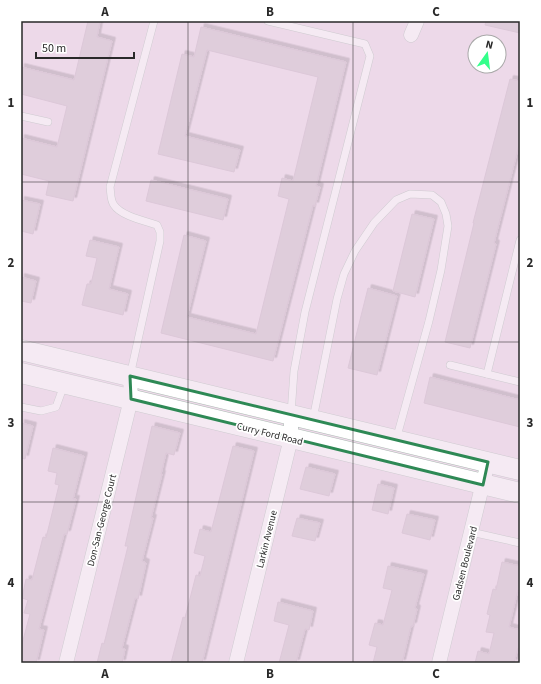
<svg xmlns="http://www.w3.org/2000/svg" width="541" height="684" viewBox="0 0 541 684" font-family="'Source Sans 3',sans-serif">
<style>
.building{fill:#cebecb;stroke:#c8b3c3;filter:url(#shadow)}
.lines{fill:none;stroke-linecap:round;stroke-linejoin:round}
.lane-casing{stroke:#aabbb2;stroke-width:8}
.street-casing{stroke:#aabbb2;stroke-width:15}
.secondary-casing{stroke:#aabbb2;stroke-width:21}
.lane{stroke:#fff;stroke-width:7}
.street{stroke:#fff;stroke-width:14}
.secondary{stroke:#fff;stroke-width:20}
.marked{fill:none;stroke:#2e8955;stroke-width:3;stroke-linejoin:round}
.grid{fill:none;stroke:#292929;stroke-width:1;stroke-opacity:0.55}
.labels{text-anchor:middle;stroke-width:3.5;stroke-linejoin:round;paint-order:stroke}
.street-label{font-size:10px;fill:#292929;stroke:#fff}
.neatline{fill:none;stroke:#292929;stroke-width:1.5}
.grid-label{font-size:13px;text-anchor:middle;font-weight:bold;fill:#292929}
</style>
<defs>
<filter id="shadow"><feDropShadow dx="3.5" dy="-3.5" stdDeviation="0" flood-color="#0004"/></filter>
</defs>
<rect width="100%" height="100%" fill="#edd9e9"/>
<g class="building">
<path d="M88 21H100L97 37 112 41 73 201 46 195 49 181 21 174V138L57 147 67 106 21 94V67L74 80Z"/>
<path d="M486 21H520V33L485 25Z"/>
<path d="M201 27 346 62 316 186 320 187 315 206 313 205 273 361 161 333 184 235 206 241 187 317 256 334 289 199 278 196 282 178 293 181 318 77 207 50 185 136 240 150 234 172 158 154 182 54 194 57Z"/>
<path d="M510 79 520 81V141L494 243 496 244 470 348 445 342 474 223H473Z"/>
<path d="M151 180 228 199 223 220 146 201Z"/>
<path d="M21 200 40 204 33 234 21 231Z"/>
<path d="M412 214 434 219 415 297 393 291Z"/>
<path d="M90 240 119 247 109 289 128 294 123 315 82 305 87 284H91L97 258 86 256Z"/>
<path d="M21 277 36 281 31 303 21 301Z"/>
<path d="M368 288 397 296 377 375 348 368Z"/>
<path d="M430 377 520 400V427L424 403Z"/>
<path d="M21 423 33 426 25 459 21 458Z"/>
<path d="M152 426 180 433 174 455 166 453 161 474H162L151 518H153L142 561 146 563 138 599 135 598 122 648 125 649 122 663H97L102 643 104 644 128 546H125Z"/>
<path d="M233 446 254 451 202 663H171L183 617 185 618 196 575 200 576 205 556 194 553 200 529 211 532Z"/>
<path d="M53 448 84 456 73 499H76L67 534H64L39 629 44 630 36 663H21V644H22L30 614 24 613 28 600 22 598 26 579 32 580 43 537 46 538 59 485 55 484 57 473 48 471Z"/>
<path d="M306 467 335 474 329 496 300 489Z"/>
<path d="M378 484 394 488 388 514 372 510Z"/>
<path d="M407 514 435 520 430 540 402 533Z"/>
<path d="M297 518 320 523 315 541 292 536Z"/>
<path d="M502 562 520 566V591L518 590 509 627 520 630V649L518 648 514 663H475L478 651 489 654 494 633 486 632 490 615 487 614 493 589 496 590Z"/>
<path d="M388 566 424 574 415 608 417 609 413 626H411L402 663H373L377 647 369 645 375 623 383 625 392 590 383 588Z"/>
<path d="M278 602 313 611 309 630 305 629 296 663H279L289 625 274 621Z"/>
</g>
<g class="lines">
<defs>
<g id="lane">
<path d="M268 21 365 44 370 56 305 312 294 371 291 414"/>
<path d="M21 116 48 122"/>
<path d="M450 365 520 382"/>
<path d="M487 374 520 240"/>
<path d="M130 376 160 241V232L157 225C145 221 121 216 114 205 110 200 111 192 110 187L154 21"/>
<path d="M21 407 41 411 56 407 64 385"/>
<path d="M313 419 337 299 344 274 355 251 374 223 396 200 410 194 432 195 441 202 446 214 448 226 441 270 429 321 396 440"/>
<path d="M471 532 520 543"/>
</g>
<g id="street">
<path d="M411 35 417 21"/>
<path d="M66 663 131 399 130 376"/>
<path d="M236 663 291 438V415"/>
<path d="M439 663 488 462"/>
</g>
<g id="secondary">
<path d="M21 350 520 470"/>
<path d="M21 373 520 493"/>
</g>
</defs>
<use href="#lane" class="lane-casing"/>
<use href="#street" class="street-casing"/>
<use href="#secondary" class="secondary-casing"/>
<use href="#lane" class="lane"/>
<use href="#street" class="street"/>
<use href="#secondary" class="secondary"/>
</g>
<path d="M0 0H541V684H0ZM130 376 488 462 483 485 131 399Z" fill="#edd9e9" fill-opacity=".55" fill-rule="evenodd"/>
<path class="marked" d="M130 376 488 462 483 485 131 399Z"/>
<path class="grid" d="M188 21V663M353 21V663M21 182H520M21 342H520M21 502H520"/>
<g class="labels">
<g class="street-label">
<text transform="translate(270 433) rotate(14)" y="4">Curry Ford Road</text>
<text transform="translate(101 520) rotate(-76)" y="4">Don-San-George Court</text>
<text transform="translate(266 539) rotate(-76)" y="4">Larkin Avenue</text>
<text transform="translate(464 563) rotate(-76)" y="4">Gadsen Boulevard</text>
</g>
</g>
<rect width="541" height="684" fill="none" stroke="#ffffff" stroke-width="44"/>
<g transform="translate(487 54) rotate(14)"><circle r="19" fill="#ffffff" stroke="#a9a9a9"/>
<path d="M0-3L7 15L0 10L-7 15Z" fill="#34ff8b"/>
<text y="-6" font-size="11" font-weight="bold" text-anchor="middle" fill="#292929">N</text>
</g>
<path d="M36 52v6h98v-6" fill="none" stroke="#292929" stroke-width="2"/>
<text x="42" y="52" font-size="12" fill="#292929" stroke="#ffffff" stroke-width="3" paint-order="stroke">50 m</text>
<rect x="22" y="22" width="497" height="640" class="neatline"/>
<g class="grid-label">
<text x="105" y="16">A</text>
<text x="270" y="16">B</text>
<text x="436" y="16">C</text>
<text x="11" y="107">1</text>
<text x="530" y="107">1</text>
<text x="11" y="267">2</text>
<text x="530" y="267">2</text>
<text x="11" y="427">3</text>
<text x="530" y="427">3</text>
<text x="11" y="587">4</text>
<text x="530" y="587">4</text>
<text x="105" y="678">A</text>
<text x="270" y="678">B</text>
<text x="436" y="678">C</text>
</g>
</svg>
